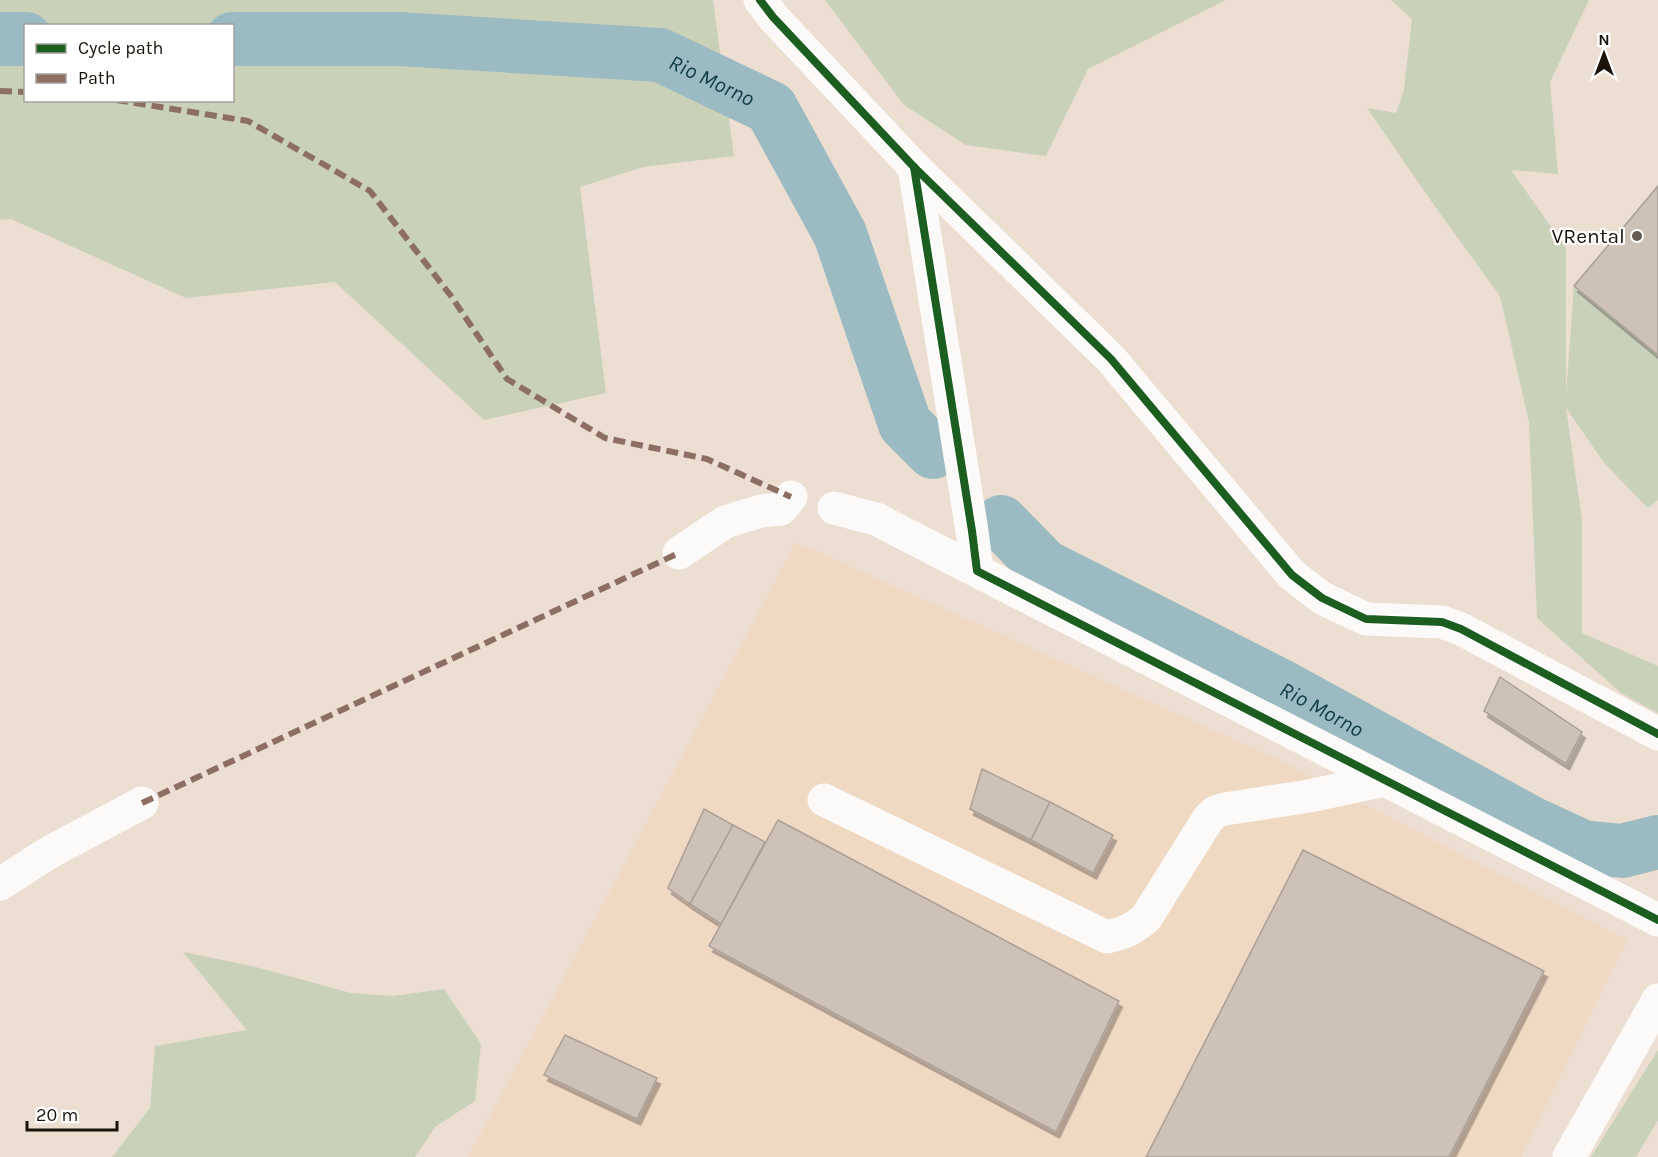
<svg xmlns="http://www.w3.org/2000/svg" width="1658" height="1157" viewBox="0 0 1658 1157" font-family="Karla,sans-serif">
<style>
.built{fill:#f0d9c3}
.green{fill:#cad1b9;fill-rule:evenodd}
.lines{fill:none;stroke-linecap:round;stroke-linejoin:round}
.river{stroke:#9cbac2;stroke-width:54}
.building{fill:#cec2b6;stroke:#aba096;stroke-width:1.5;filter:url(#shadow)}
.minor{stroke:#fcfaf8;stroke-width:33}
.quiet{stroke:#8d6e63;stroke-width:6;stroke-dasharray:12 6;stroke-linecap:butt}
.cycleway-casing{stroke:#fff;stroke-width:11}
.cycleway{stroke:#1b5e20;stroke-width:8}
.poi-dot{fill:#645a50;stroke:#fff;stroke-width:2}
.labels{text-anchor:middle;stroke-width:4.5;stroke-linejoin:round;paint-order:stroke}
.poi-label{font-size:21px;fill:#1b130a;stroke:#fff;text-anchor:end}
.water-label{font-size:22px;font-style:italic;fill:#0e3c48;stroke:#fff}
</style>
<defs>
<filter id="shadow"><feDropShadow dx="3.5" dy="6" stdDeviation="0" flood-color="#0004"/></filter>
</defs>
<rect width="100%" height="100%" fill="#ecded1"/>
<path class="built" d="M796 542 1275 758 1627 940 1521 1157H468Z"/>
<g class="green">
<path d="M0 0H713L734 156 643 167 580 187 606 393 484 420 335 282 186 298 11 219 0 220ZM26 26H232V100H26Z"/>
<path d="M825 0H1226L1088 69 1046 156 966 145 904 105Z"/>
<path d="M1391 0H1589L1550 82 1558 174 1511 170 1566 248V394L1574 286 1658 355V500L1648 508 1605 464 1566 408 1582 520V633L1658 666V713L1621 693 1537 618 1529 422 1500 296 1436 208 1367 108 1396 113 1404 90 1412 19Z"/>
<path d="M183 952 252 966 351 993 393 996 444 989 481 1044 475 1101 435 1127 415 1157H112L150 1108 155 1046 247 1030Z"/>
<path d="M1658 1050V1120L1636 1157H1591Z"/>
</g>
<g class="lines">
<g class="river">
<path d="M0 39H26"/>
<path id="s1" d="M232 39H399L660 55 771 108 840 234 905 424 933 452"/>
<path id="s2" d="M1001 522 1044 566 1277 684 1531 823 1583 847 1622 851 1658 842"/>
</g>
</g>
<g class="building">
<path d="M1658 186V355L1574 286Z"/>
<path d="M1500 677 1582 732 1566 764 1484 711Z"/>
<path d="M982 769 1050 802 1031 840 970 809Z"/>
<path d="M1050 802 1113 835 1093 873 1031 840Z"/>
<path d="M704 809 733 825 690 904 668 888Z"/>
<path d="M778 820 1119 1001 1056 1132 709 946Z"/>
<path d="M733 825 765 842 721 924 690 904Z"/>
<path d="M1303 850 1544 971 1449 1157H1146Z"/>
<path d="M565 1035 657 1078 637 1119 544 1075Z"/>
</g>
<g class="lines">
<g class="minor">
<path d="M760 0 773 17 914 167 1111 359 1292 575 1322 598 1366 619 1442 622 1461 629 1658 734"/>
<path d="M914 167 972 531 977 571 1658 920"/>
<path d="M834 508 876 519 977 571"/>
<path d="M679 553 725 522 761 511 781 509 791 497"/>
<path d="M824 800 1107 937C1125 933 1133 929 1146 918L1208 819 1215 812 1225 809 1309 796 1384 780"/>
<path d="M0 884 50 852 142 803"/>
<path d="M1569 1157 1658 1000"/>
</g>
<g class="quiet">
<path d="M0 91 26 92"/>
<path d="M116 100 248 121 370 191 451 296 507 379 605 438 707 459 791 497"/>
<path d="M142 803 679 553"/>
</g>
<defs>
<g id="cycleway">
<path d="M760 0 773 17 914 167 1111 359 1292 575 1322 598 1366 619 1442 622 1461 629 1658 734"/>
<path d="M914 167 972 531 977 571 1658 920"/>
</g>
</defs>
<use href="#cycleway" class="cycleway-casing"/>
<use href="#cycleway" class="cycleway"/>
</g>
<circle class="poi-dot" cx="1637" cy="236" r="6"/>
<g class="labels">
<g class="poi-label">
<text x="1625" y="243">VRental</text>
</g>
<g class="water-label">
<text dy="8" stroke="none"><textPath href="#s1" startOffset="486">Rio Morno</textPath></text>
<text dy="8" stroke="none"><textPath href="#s2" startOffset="374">Rio Morno</textPath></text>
</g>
</g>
<rect x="24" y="24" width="210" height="78" fill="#ffffff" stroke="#a4a19d" stroke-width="1.5"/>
<rect x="36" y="44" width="30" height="9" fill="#1b5e20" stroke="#a4a19d" stroke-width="1.5"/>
<text x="78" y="54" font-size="18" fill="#1b130a">Cycle path</text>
<rect x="36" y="74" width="30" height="9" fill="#8d6e63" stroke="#a4a19d" stroke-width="1.5"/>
<text x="78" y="84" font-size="18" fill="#1b130a">Path</text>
<g transform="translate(1604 54)" stroke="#ffffff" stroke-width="4.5" paint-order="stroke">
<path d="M0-4.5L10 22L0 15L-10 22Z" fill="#1b130a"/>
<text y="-9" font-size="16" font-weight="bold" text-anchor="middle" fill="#1b130a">N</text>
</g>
<path d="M27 1121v9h90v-9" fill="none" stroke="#1b130a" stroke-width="3"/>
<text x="36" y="1121" font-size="18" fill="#1b130a" stroke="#ffffff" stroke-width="4.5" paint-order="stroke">20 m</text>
</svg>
